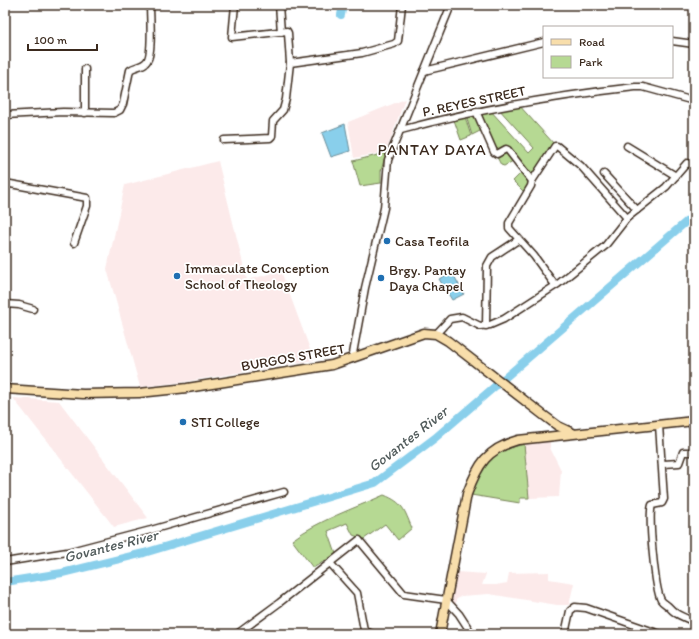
<svg xmlns="http://www.w3.org/2000/svg" width="699" height="639" viewBox="0 0 699 639" font-family="Itim,sans-serif">
<style>
.built{fill:#fceaea}
.green{fill:#b6d993;stroke:#788258}
.water{fill:#89cfeb;stroke:#6a8d99}
.lines{fill:none;stroke-linecap:round;stroke-linejoin:round}
.river{stroke:#89cfeb;stroke-width:8}
.minor-casing{stroke:#3b2a1e;stroke-width:9}
.major-casing{stroke:#3b2a1e;stroke-width:11}
.minor{stroke:#fff;stroke-width:6}
.major{stroke:#f8deab;stroke-width:8}
.poi-dot{fill:#1f6fb2;stroke:#fff;stroke-width:1.5}
.labels{text-anchor:middle;stroke-width:3.5;stroke-linejoin:round;paint-order:stroke}
.street-label{font-size:14px;fill:#3b2a1e;stroke:#fff}
.poi-label{font-size:14px;fill:#3b2a1e;stroke:#fff;text-anchor:start}
.water-label{font-size:15px;font-style:italic;fill:#525c5c;stroke:#fff}
.quarter-label{font-size:16px;letter-spacing:1px;fill:#3b2a1e;stroke:#fff}
</style>
<rect width="100%" height="100%" fill="#fff"/>
<filter id="ink" filterUnits="userSpaceOnUse"><feTurbulence type="fractalNoise" baseFrequency=".025" numOctaves="2"/><feDisplacementMap in="SourceGraphic" scale="8" xChannelSelector="R" yChannelSelector="G"/><feConvolveMatrix kernelMatrix="1 2 1 2 8 2 1 2 1" color-interpolation-filters="sRGB"/></filter>
<g filter="url(#ink)">
<g class="built">
<path d="M405 99 386 152 354 158 348 122Z"/>
<path d="M218 161 247 280 281 271 314 360 183 382 140 387 107 269 125 185Z"/>
<path d="M13 398 59 401 148 518 114 527Z"/>
<path d="M550 440V448L561 470 559 497 529 498 524 444Z"/>
<path d="M456 572 486 574 482 585H496L507 583 509 573 549 572V579L574 583 569 605H557L489 594 461 596 456 600V605L451 600Z"/>
</g>
<g class="green">
<path d="M518 104 555 145 532 177 507 146 496 151 479 113 490 110 529 153 534 148 498 108Z"/>
<path d="M473 115 475 117 482 130 472 135 466 116Z"/>
<path d="M465 117 471 136 461 140 454 120Z"/>
<path d="M386 153 381 171V183L360 186 353 161Z"/>
<path d="M507 153 513 161 504 166 501 165 496 155Z"/>
<path d="M522 172 530 182 524 192 513 181Z"/>
<path d="M524 444 529 498H520V503L471 495C471 488 474 484 477 478 489 454 499 451 524 444Z"/>
<path d="M384 495C404 503 404 510 412 528L398 540 385 524 364 539 353 535 347 523 328 531 336 554 313 568 292 540C319 520 353 509 384 495Z"/>
</g>
<g class="water">
<path d="M345 124 350 151 331 157 322 133Z"/>
<path d="M452 272 464 294 452 300 439 279Z"/>
</g>
<g class="lines">
<g class="river">
<path d="M341 15 343 5"/>
<path d="M5 582 62 573 144 553 375 483 435 438 694 215"/>
</g>
<defs>
<g id="minor">
<path d="M279 5 281 32"/>
<path d="M672 41 694 44"/>
<path d="M290 63 362 53 394 44 398 41 402 5"/>
<path d="M85 69V113"/>
<path d="M424 71 544 42"/>
<path d="M476 111 494 152 497 154 506 149 508 150 532 181 531 186 509 223V228L534 256 555 285"/>
<path d="M5 115 63 112 114 113 120 110 123 104 130 70C135 66 143 67 147 61 153 53 150 17 150 5"/>
<path d="M401 130C478 109 555 96 635 87H643L694 101"/>
<path d="M224 140 270 138 272 136 273 121 283 110 286 99 290 63 288 33 287 31 232 37 235 5"/>
<path d="M627 146 676 176"/>
<path d="M604 174 637 210"/>
<path d="M532 181 555 146H557L581 166 627 218"/>
<path d="M5 183 87 198V206L74 243"/>
<path d="M5 304 19 305 33 309"/>
<path d="M486 326 487 266 492 257 518 240"/>
<path d="M436 334 450 319 462 317 480 326 490 325 504 319 558 284 605 246 627 218 666 187 687 163 694 166"/>
<path d="M352 359 365 288 384 208 388 160 451 5"/>
<path d="M659 425 664 499 662 503 652 505C648 517 655 589 661 600 663 603 666 604 668 606 678 617 681 615 694 622"/>
<path d="M663 464 679 463 683 452H694"/>
<path d="M5 562 67 552 151 530 284 492"/>
<path d="M330 563 357 593 364 630 372 634"/>
<path d="M237 634 279 603 359 540 404 594 446 600 459 614 472 634"/>
<path d="M565 634 570 611 575 607 586 608 660 634"/>
</g>
<g id="major">
<path d="M5 389 83 394 139 393 187 388 332 365 424 333 436 334 448 341 542 414 558 426 573 433"/>
<path d="M440 634 467 494C478 464 487 449 518 440L694 421"/>
</g>
</defs>
<use href="#minor" class="minor-casing"/>
<use href="#major" class="major-casing"/>
<use href="#minor" class="minor"/>
<use href="#major" class="major"/>
</g>
</g>
<g class="poi-dot">
<circle cx="387" cy="241" r="4"/>
<circle cx="177" cy="276" r="4"/>
<circle cx="381" cy="278" r="4"/>
<circle cx="183" cy="422" r="4"/>
</g>
<g class="labels">
<g class="street-label">
<text transform="translate(474 101) rotate(-12)" y="5">P. REYES STREET</text>
<text transform="translate(293 357) rotate(-10)" y="5">BURGOS STREET</text>
</g>
<g class="poi-label">
<text x="395" y="246">Casa Teofila</text>
<text x="185" y="273">Immaculate Conception<tspan x="185" dy="16">School of Theology</tspan></text>
<text x="389" y="275">Brgy. Pantay<tspan x="389" dy="16">Daya Chapel</tspan></text>
<text x="191" y="427">STI College</text>
</g>
<g class="water-label">
<text transform="translate(408 439) rotate(-38)" y="5">Govantes River</text>
<text transform="translate(111 546) rotate(-14)" y="5">Govantes River</text>
</g>
<g class="quarter-label">
<text x="432" y="155">PANTAY DAYA</text>
</g>
</g>
<rect width="699" height="639" fill="none" stroke="#fff" stroke-width="20"/>
<rect x="10" y="10" width="679" height="619" fill="none" stroke="#3b2a1e" stroke-width="1.5" filter="url(#ink)"/>
<rect x="543" y="26" width="130" height="52" fill="#ffffff" stroke="#b1aaa5"/>
<rect x="551" y="39" width="20" height="6" fill="#f8deab" stroke="#b1aaa5"/>
<text x="579" y="46" font-size="12" fill="#3b2a1e">Road</text>
<rect x="551" y="56" width="20" height="12" fill="#b6d993" stroke="#b1aaa5"/>
<text x="579" y="66" font-size="12" fill="#3b2a1e">Park</text>
<path d="M28 44v6h69v-6" fill="none" stroke="#3b2a1e" stroke-width="2"/>
<text x="34" y="44" font-size="12" fill="#3b2a1e" stroke="#ffffff" stroke-width="3" paint-order="stroke">100 m</text>
</svg>
